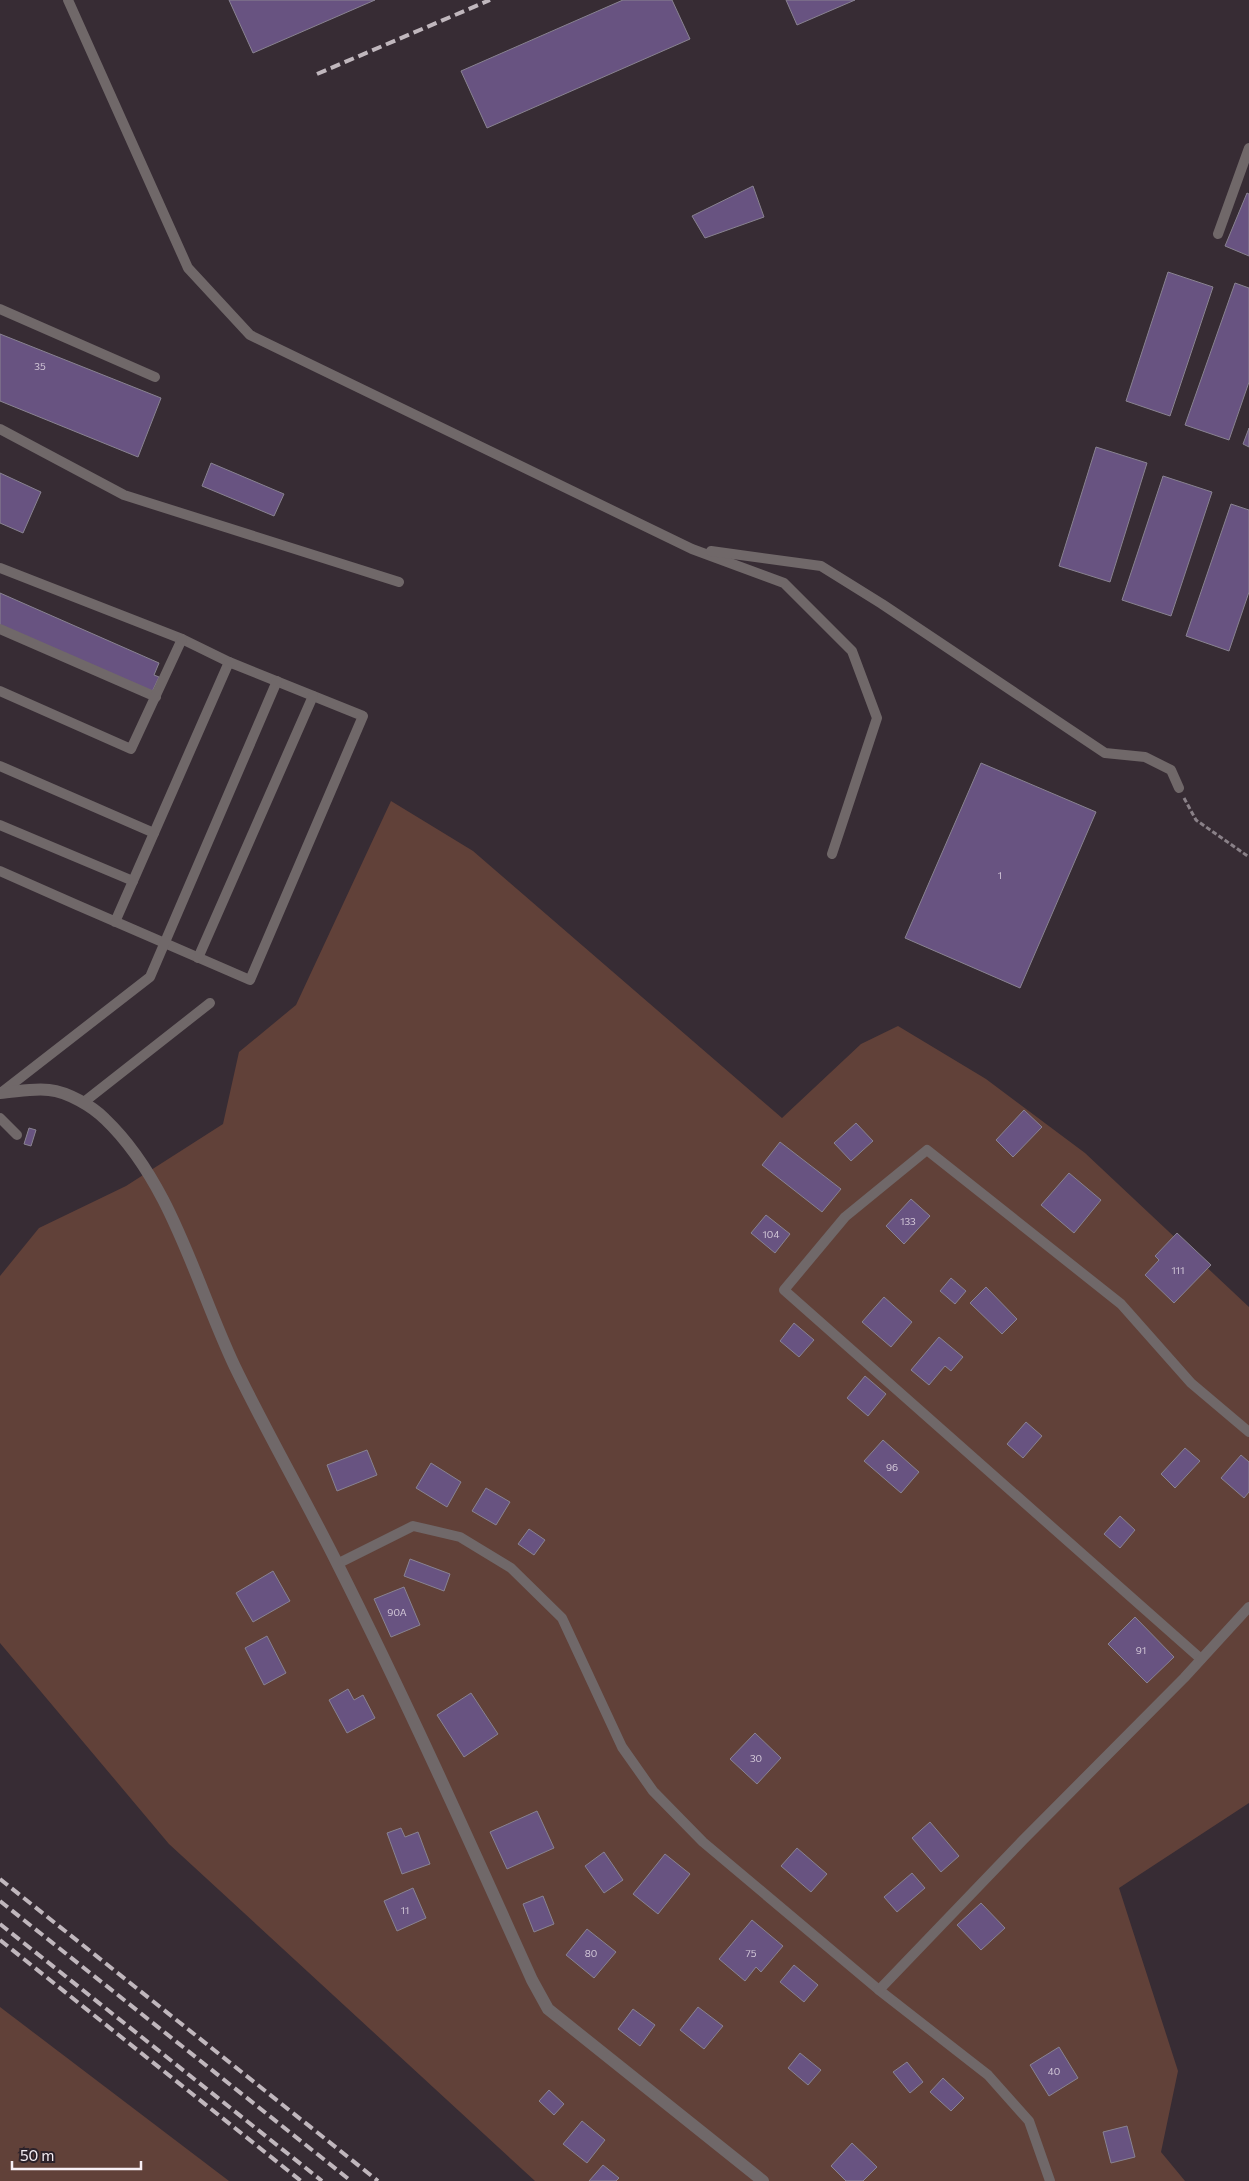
<svg xmlns="http://www.w3.org/2000/svg" width="1249" height="2181" font-family="Commissioner,sans-serif">
<style>
.green{fill:#614139}
.building{fill:#685381;stroke:#898391}
.lines{fill:none;stroke-linecap:round;stroke-linejoin:round}
.path{stroke:#8a8188;stroke-width:3;stroke-dasharray:5 2.5;stroke-linecap:butt}
.lane{stroke:#706869;stroke-width:10}
.street{stroke:#706869;stroke-width:12}
.rail{stroke:#c0b7bd;stroke-width:4;stroke-dasharray:10 5;stroke-linecap:butt}
.labels{text-anchor:middle;stroke-width:4;stroke-linejoin:round;paint-order:stroke}
.number-label{font-size:10px;fill:#d3c8d8}
</style>
<rect width="100%" height="100%" fill="#372c34"/>
<g class="green">
<polygon points="391,801 473,851 782,1118 861,1044 898,1026 986,1079 1085,1153 1249,1307 1249,1803 1119,1888 1178,2071 1161,2152 1185,2181 535,2181 169,1844 0,1643 0,1276 39,1228 126,1186 223,1124 239,1052 296,1005"/>
<polygon points="0,2007 229,2181 0,2181"/>
</g>
<g class="building">
<polygon points="229,0 375,0 253,53"/>
<polygon points="623,0 672,0 690,39 487,128 461,71"/>
<polygon points="786,0 855,0 797,25"/>
<polygon points="753,186 764,217 705,238 692,216"/>
<polygon points="1247,193 1249,194 1249,256 1225,246"/>
<polygon points="1168,272 1213,287 1170,416 1126,401"/>
<polygon points="1235,283 1249,288 1249,382 1229,440 1185,425"/>
<polygon points="0,334 161,398 138,457 0,401"/>
<polygon points="1249,428 1249,447 1243,444"/>
<polygon points="1096,447 1147,463 1110,582 1059,566"/>
<polygon points="211,463 284,494 274,516 202,486"/>
<polygon points="0,473 41,492 23,533 0,523"/>
<polygon points="1163,476 1212,492 1171,616 1122,600"/>
<polygon points="1231,504 1249,510 1249,592 1229,651 1186,636"/>
<polygon points="0,593 159,663 154,675 159,677 152,692 0,625"/>
<polygon points="981,763 1096,812 1020,988 905,938"/>
<polygon points="1024,1110 1042,1127 1013,1157 996,1140"/>
<polygon points="856,1123 873,1141 851,1161 834,1143"/>
<polygon points="29,1128 36,1130 31,1146 24,1144"/>
<polygon points="780,1142 841,1189 822,1212 762,1165"/>
<polygon points="1069,1173 1101,1200 1074,1233 1041,1205"/>
<polygon points="911,1199 930,1216 904,1244 886,1226"/>
<polygon points="766,1215 790,1234 775,1253 751,1233"/>
<polygon points="1177,1233 1211,1265 1174,1303 1145,1275 1159,1260 1155,1256"/>
<polygon points="951,1278 966,1291 955,1304 940,1291"/>
<polygon points="986,1287 1017,1319 1002,1334 970,1303"/>
<polygon points="884,1297 912,1322 891,1347 862,1322"/>
<polygon points="794,1323 814,1340 799,1357 780,1341"/>
<polygon points="939,1337 963,1357 951,1371 945,1366 929,1385 911,1370"/>
<polygon points="865,1376 886,1394 868,1416 847,1398"/>
<polygon points="1026,1422 1042,1436 1023,1458 1007,1444"/>
<polygon points="883,1440 919,1472 901,1493 864,1461"/>
<polygon points="1185,1448 1200,1461 1175,1488 1161,1474"/>
<polygon points="367,1450 377,1475 337,1491 327,1465"/>
<polygon points="1241,1455 1249,1462 1249,1492 1244,1498 1221,1478"/>
<polygon points="431,1463 461,1482 447,1507 416,1488"/>
<polygon points="486,1488 510,1502 496,1525 472,1511"/>
<polygon points="1120,1516 1135,1530 1120,1548 1104,1534"/>
<polygon points="529,1529 545,1540 534,1555 518,1544"/>
<polygon points="410,1559 450,1574 444,1591 404,1576"/>
<polygon points="273,1571 290,1601 253,1622 236,1593"/>
<polygon points="404,1587 420,1625 391,1637 374,1599"/>
<polygon points="1135,1617 1174,1657 1147,1683 1108,1644"/>
<polygon points="267,1636 286,1673 264,1685 245,1648"/>
<polygon points="348,1689 354,1700 363,1695 375,1718 347,1733 329,1700"/>
<polygon points="471,1693 498,1734 464,1757 437,1715"/>
<polygon points="755,1733 781,1758 757,1784 730,1759"/>
<polygon points="537,1811 554,1848 507,1869 490,1832"/>
<polygon points="930,1822 959,1856 941,1872 912,1838"/>
<polygon points="401,1828 405,1837 418,1832 430,1864 402,1874 387,1833"/>
<polygon points="797,1848 827,1874 811,1892 781,1866"/>
<polygon points="604,1852 623,1880 604,1893 585,1866"/>
<polygon points="665,1854 690,1874 658,1914 633,1894"/>
<polygon points="912,1873 925,1888 897,1912 884,1897"/>
<polygon points="413,1888 426,1918 397,1931 384,1901"/>
<polygon points="543,1896 554,1924 534,1932 523,1904"/>
<polygon points="981,1903 1005,1928 981,1950 957,1925"/>
<polygon points="752,1920 783,1946 761,1972 756,1967 745,1981 719,1959"/>
<polygon points="587,1929 616,1952 594,1978 566,1955"/>
<polygon points="794,1965 818,1985 804,2002 780,1982"/>
<polygon points="698,2007 723,2026 704,2049 680,2030"/>
<polygon points="633,2009 655,2025 640,2046 618,2029"/>
<polygon points="1059,2047 1078,2078 1049,2096 1030,2065"/>
<polygon points="800,2053 821,2070 808,2085 788,2068"/>
<polygon points="907,2062 923,2082 910,2093 893,2072"/>
<polygon points="943,2078 964,2098 951,2111 930,2092"/>
<polygon points="549,2090 564,2104 554,2115 539,2101"/>
<polygon points="582,2121 605,2140 587,2163 563,2144"/>
<polygon points="1127,2126 1135,2157 1111,2163 1103,2132"/>
<polygon points="852,2143 877,2167 863,2181 846,2181 831,2166"/>
<polygon points="603,2165 619,2178 616,2181 589,2181"/>
</g>
<g class="lines">
<polyline class="path" points="1184,798 1196,820 1249,857"/>
<g class="lane">
<polyline points="68,0 188,268 250,335 692,549 784,583 852,651 877,718 832,854"/>
<polyline points="1218,234 1249,148"/>
<polyline points="0,309 155,377"/>
<polyline points="0,429 124,495 399,582"/>
<polyline points="711,551 821,566 882,604 1105,753 1145,757 1171,770 1179,788"/>
<polyline points="0,568 182,639 229,662"/>
<polyline points="0,629 156,697"/>
<polyline points="0,691 131,749 182,639"/>
<polyline points="0,766 154,833"/>
<polyline points="0,825 133,881"/>
<path d="M 0,871 C 83,908 166,944 250,980 L 363,716 L 229,662 L 115,922"/>
<polyline points="198,958 313,696"/>
<polyline points="2,1092 150,977 277,681"/>
<polyline points="84,1102 210,1003"/>
<polyline points="0,1118 17,1135"/>
<polyline points="337,1564 413,1526 460,1537 511,1568 562,1618 622,1747 653,1791 703,1842 879,1990 988,2075 1029,2121 1050,2181"/>
<polyline points="1201,1659 784,1290 845,1217 927,1150 1121,1304 1191,1383 1249,1432"/>
<polyline points="879,1990 1024,1839 1184,1678 1249,1607"/>
</g>
<path class="street" d="M 0,1093 C 16,1092 33,1088 49,1090 C 68,1092 92,1106 105,1119 C 172,1183 196,1285 235,1367 C 267,1433 304,1497 337,1563 C 406,1700 469,1840 532,1980 L 548,2009 L 763,2181"/>
<g class="rail">
<polyline points="317,74 490,0"/>
<polyline points="0,1879 378,2181"/>
<polyline points="0,1901 351,2181"/>
<polyline points="0,1924 322,2181"/>
<polyline points="0,1940 301,2181"/>
</g>
</g>
<g class="labels">
<g class="number-label">
<text x="40" y="370">35</text>
<text x="1000" y="879">1</text>
<text x="908" y="1225">133</text>
<text x="771" y="1238">104</text>
<text x="1178" y="1274">111</text>
<text x="892" y="1471">96</text>
<text x="397" y="1616">90А</text>
<text x="1141" y="1654">91</text>
<text x="756" y="1762">30</text>
<text x="405" y="1914">11</text>
<text x="591" y="1957">80</text>
<text x="751" y="1957">75</text>
<text x="1054" y="2075">40</text>
</g>
</g>
<path d="M12 2161v8h129v-8" fill="none" stroke="#f7eff5" stroke-width="2.5"/>
<text x="20" y="2161" font-size="15" fill="#f7eff5" stroke="#2d222a" stroke-width="4" paint-order="stroke">50 m</text>
</svg>
